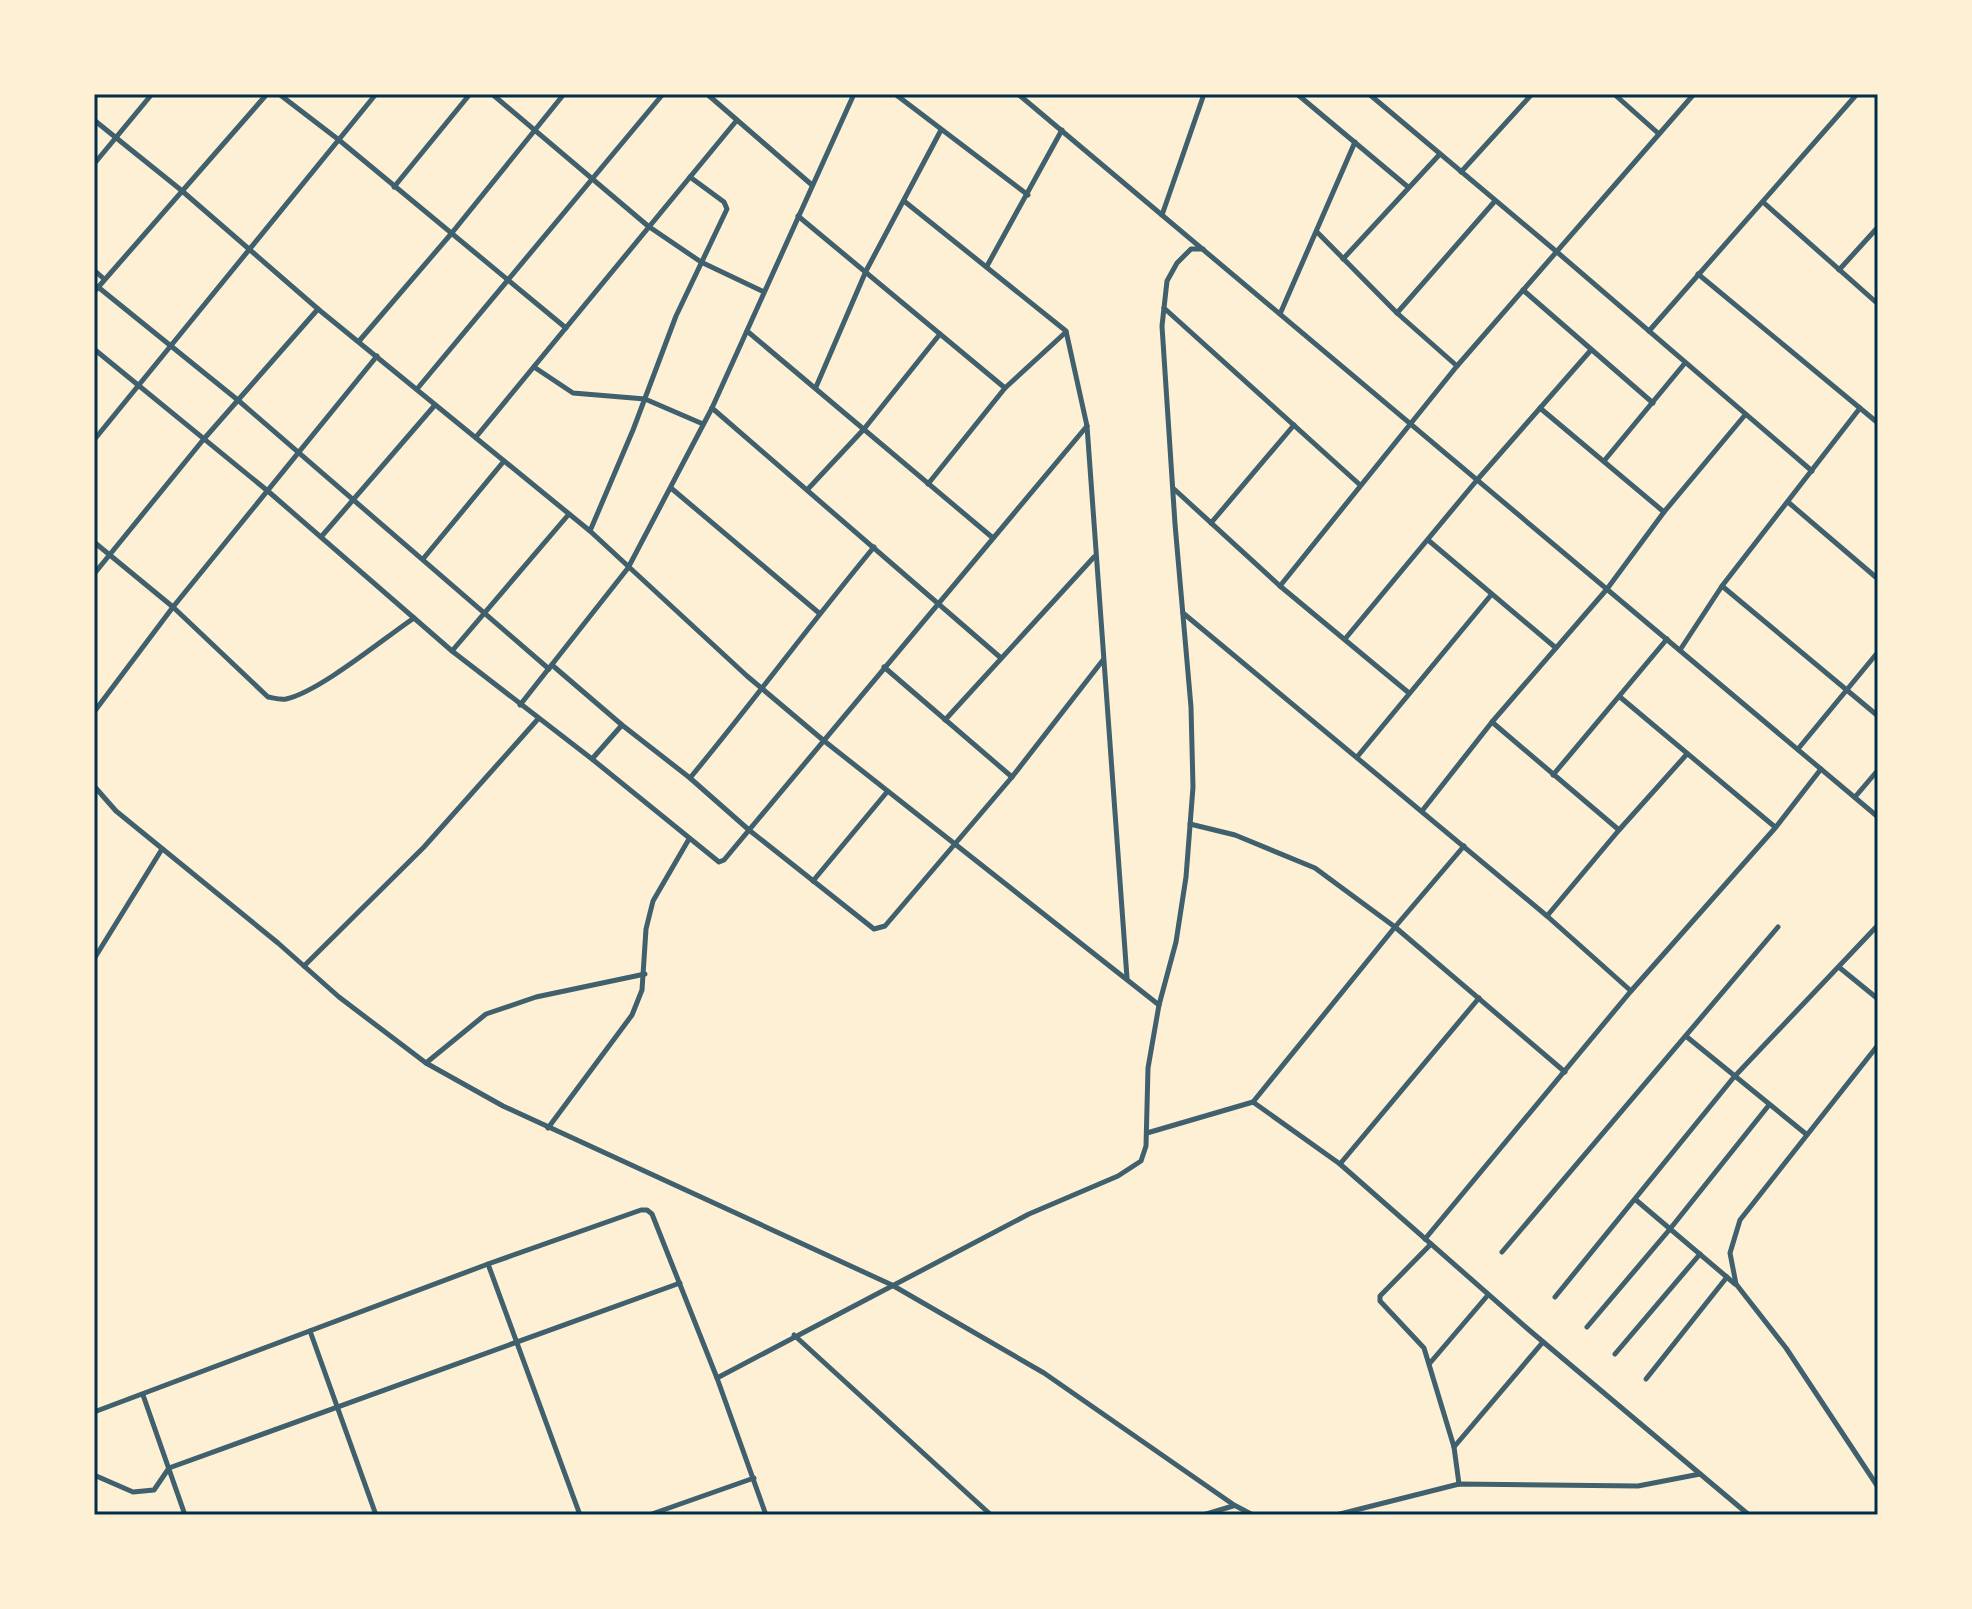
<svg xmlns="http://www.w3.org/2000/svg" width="1972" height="1609" font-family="'Nunito Sans',sans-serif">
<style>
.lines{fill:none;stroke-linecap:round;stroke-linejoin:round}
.minor{stroke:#3f606c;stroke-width:5}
.neatline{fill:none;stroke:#003049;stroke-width:3}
</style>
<rect width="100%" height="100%" fill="#fdf0d5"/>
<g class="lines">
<g class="minor">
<polyline points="279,94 339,140 566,328"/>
<polyline points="492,94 648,226 701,262 762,291"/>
<polyline points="707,94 812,185"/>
<polyline points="895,94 1028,195"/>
<polyline points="1018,94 1878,817"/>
<polyline points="1297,94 1408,187"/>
<polyline points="1369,94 1557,252 1812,471"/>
<polyline points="1614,94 1659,134"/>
<polyline points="94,120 181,190 318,309 590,531 747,676 823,740 1159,1005"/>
<polyline points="94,164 152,94"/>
<polyline points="1461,172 1532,94"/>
<polyline points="394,187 470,94"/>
<polyline points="904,201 1066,331 1087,426 1127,978"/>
<polyline points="1763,202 1878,304"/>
<polyline points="1162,215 1204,94"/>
<polyline points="798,216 1005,388"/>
<polyline points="1317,232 1397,313 1457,366"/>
<polyline points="1343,259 1440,154"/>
<polyline points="987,266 1062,130"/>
<polyline points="94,270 104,279"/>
<polyline points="1839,270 1878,227"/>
<polyline points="1698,274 1878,423"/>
<polyline points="98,287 239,401 549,669"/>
<polyline points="1523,290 1653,403"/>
<polyline points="94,292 267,94"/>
<polyline points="1164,308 1359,484"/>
<polyline points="1397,313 1495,201"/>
<polyline points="1280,314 1355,142"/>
<polyline points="747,331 993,538"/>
<polyline points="1649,331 1857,94"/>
<polyline points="360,340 451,234 564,94"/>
<polyline points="94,349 269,492 452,651 592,759 719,862 724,860 1087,426"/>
<polyline points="534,367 573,393 645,399 703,424"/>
<polyline points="816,387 866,271 941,130"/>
<polyline points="417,389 663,94"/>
<polyline points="712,408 1001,658"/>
<polyline points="1540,408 1664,512"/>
<polyline points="476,437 737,120"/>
<polyline points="94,440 376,94"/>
<polyline points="1604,461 1685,363"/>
<polyline points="928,484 1005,388 1066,332"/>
<polyline points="671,488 819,613"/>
<polyline points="1174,489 1280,586 1409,693"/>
<polyline points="807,490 864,429 940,334"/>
<polyline points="1788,502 1878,579"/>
<polyline points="1211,523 1294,425"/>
<polyline points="590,531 633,430 676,316 727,209 724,202 690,177"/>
<polyline points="321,537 435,405"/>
<polyline points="1428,540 1556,648"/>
<path d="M 94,542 L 173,607 L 268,697 C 274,698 280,700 286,699 C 319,692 383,639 414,618"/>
<polyline points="423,559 504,461"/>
<polyline points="94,574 203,440 318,309"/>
<polyline points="1280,586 1457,366 1694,94"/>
<polyline points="1722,586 1878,716"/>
<polyline points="1183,613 1547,916 1631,991"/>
<polyline points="1345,639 1477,480 1591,350"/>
<polyline points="1680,650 1722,586 1860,408"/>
<polyline points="452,651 569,514"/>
<polyline points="552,665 622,725 690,778 749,830 874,929 885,926 1012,777 1103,660"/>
<polyline points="884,667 1012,777"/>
<polyline points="1620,697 1775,827"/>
<polyline points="520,705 628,568 712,408 854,94"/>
<polyline points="94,712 173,607 377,356"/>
<polyline points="945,720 1094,557"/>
<polyline points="1492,722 1619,830"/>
<polyline points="1798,749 1878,652"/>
<polyline points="1357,757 1491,595"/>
<polyline points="592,759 622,725"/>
<polyline points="1553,775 1667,639"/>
<path d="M 690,778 C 753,702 811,623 874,547"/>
<polyline points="94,786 116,811 278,943 339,997 426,1063 503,1106 892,1285 1044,1373 1234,1505 1253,1515"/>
<polyline points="1855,797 1878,770"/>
<polyline points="1422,811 1492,722 1607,589 1664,512 1745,415"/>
<polyline points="1190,824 1235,835 1315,868 1395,927 1565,1072"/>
<polyline points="813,881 887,792"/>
<polyline points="1547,916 1619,830 1687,754"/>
<polyline points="94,959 162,849"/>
<polyline points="304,966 424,847 538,719"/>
<polyline points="1840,968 1878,999"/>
<polyline points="1687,1037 1806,1134"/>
<polyline points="1878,1045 1740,1220 1730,1253 1736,1284 1786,1348 1878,1487"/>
<polyline points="426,1063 486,1014 536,997 645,974"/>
<polyline points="1253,1102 1395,927 1464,846"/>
<polyline points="548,1128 632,1015 642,990 646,929 653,901 689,839"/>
<polyline points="1147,1133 1253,1102 1340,1164 1529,1330 1749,1515"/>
<polyline points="1340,1164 1479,998"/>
<polyline points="1636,1200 1735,1284"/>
<polyline points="1425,1239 1631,991 1776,827 1821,769"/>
<polyline points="1431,1244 1380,1296 1380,1301 1424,1348 1454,1447 1459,1484"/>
<polyline points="1502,1252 1778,927"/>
<polyline points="488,1264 580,1515"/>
<polyline points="1555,1297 1734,1077 1878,925"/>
<polyline points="1587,1327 1670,1229 1769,1105"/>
<polyline points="310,1331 376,1515"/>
<polyline points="794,1335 991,1515"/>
<polyline points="1615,1354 1700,1254"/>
<polyline points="1430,1363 1488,1295"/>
<polyline points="717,1378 1029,1214 1118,1176 1141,1161 1146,1146 1148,1068 1159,1005 1176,942 1186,877 1193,787 1191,707 1175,524 1162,326 1167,281 1177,263 1191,249 1203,249"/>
<polyline points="1646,1379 1727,1277"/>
<polyline points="143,1395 185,1515"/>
<polyline points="94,1412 488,1264 641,1210 647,1210 652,1214 717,1378 766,1515"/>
<polyline points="1454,1447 1543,1342"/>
<polyline points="94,1475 133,1492 154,1490 169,1468 680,1283"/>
<polyline points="649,1515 754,1478"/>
<polyline points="1203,1515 1233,1506"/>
<polyline points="1336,1515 1459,1484 1638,1486 1700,1474"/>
</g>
</g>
<rect width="1972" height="1609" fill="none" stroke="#fdf0d5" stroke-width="192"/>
<rect x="96" y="96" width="1780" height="1417" class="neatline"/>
</svg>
